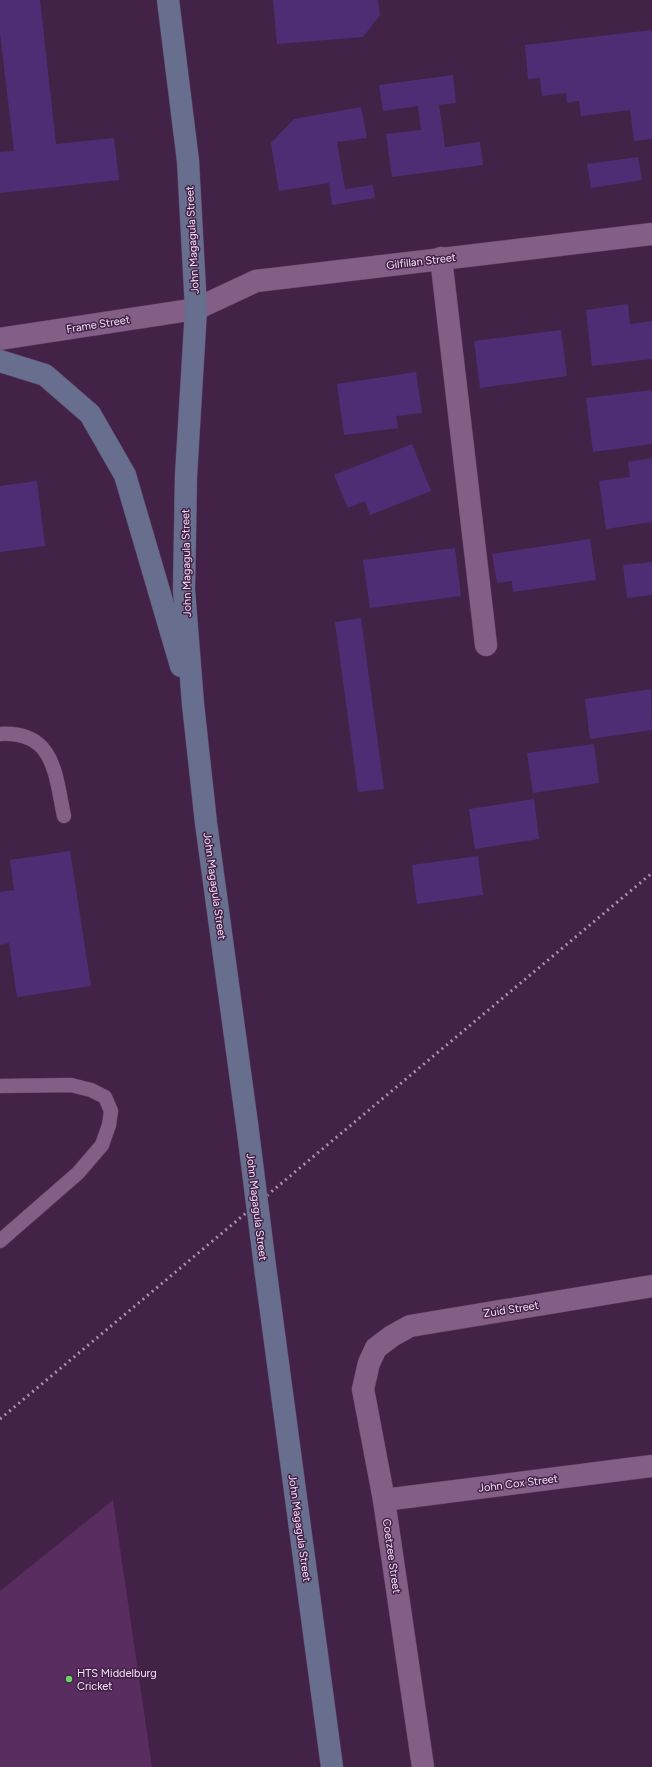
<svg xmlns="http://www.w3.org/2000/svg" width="652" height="1767" font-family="Figtree,sans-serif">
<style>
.green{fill:#592d5f}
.building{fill:#4f2d75}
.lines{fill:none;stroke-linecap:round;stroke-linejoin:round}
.lane-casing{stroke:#5f4263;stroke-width:15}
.street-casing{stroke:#5f4263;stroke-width:23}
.secondary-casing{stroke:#5f4263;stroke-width:23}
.lane{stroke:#835e87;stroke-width:14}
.street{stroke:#835e87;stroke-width:22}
.secondary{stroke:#676e8e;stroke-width:22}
.rail{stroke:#ab90ae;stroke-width:3;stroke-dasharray:2 4;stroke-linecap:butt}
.secondary-bridge-casing{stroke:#5f4263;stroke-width:23;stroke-linecap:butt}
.secondary-bridge{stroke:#676e8e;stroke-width:22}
.poi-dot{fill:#69d464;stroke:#432248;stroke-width:1.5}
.labels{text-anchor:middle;stroke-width:3;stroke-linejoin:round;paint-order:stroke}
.street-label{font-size:11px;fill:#f9e3fb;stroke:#432248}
.poi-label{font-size:11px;fill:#f9e3fb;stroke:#432248;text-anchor:start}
</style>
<rect width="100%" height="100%" fill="#432248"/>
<polygon class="green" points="113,1500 152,1767 0,1767 0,1591"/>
<g class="building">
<polygon points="0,0 40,0 56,144 114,138 119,180 0,193 0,152 14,151 0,33"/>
<polygon points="273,0 378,0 380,15 363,37 277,44"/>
<polygon points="652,30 652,139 634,141 630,110 581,116 579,101 567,103 566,93 542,96 540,78 528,79 525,45"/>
<polygon points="453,75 456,103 439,105 445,147 480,142 483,165 392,177 386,134 421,130 418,106 383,111 379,85"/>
<polygon points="361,107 367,138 337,142 345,189 373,185 375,198 332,205 329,183 279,191 271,143 294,119"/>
<polygon points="638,157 642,180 591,188 587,164"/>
<polygon points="628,304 630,324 652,321 652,359 592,366 586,310"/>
<polygon points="561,330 567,376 480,388 474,341"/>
<polygon points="416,372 422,413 396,416 398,428 344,435 337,384"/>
<polygon points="652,390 652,444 593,452 586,398"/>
<polygon points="412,444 431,491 370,515 365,501 348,508 334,475"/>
<polygon points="652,458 652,522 606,529 599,481 630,477 628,462"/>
<polygon points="37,481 45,546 0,552 0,486"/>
<polygon points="590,539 596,580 513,592 512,581 497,583 492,554"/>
<polygon points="455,548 461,596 370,608 363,560"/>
<polygon points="652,562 652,595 627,598 623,565"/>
<polygon points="361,618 384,789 358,792 335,622"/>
<polygon points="651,689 652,730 590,739 585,699"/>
<polygon points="594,744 599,783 533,793 527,753"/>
<polygon points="534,799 539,839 475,849 469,809"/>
<polygon points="70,851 91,986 17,997 9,943 0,945 0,892 14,890 10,860"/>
<polygon points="478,856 483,895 417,904 412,865"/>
</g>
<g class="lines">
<g class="lane-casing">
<g id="lane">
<path d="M 0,734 C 55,731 55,774 64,816"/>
<polyline points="0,1086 71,1085 91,1090 105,1097 111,1111 109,1125 102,1145 78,1173 0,1241"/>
</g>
</g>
<g class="street-casing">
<g id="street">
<polyline points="441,258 486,645"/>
<polyline points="0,339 196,309 256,281 652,234"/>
<polyline points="384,1500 652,1466"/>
<polyline points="423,1767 384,1500 363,1389 369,1363 376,1348 392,1336 410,1326 652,1286"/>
</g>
</g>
<g class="secondary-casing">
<g id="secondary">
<polyline points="168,0 188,161 196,309 186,476 184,590 193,704 206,823 247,1124"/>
<polyline points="0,361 45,375 90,414 125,475 181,666"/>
<polyline points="266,1274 332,1767"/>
</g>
</g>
<use href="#lane" class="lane"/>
<use href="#street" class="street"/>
<use href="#secondary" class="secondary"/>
<polyline class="rail" points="0,1419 652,873"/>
<g class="secondary-bridge-casing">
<polyline id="secondary-bridge" points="247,1124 266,1274"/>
</g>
<use href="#secondary-bridge" class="secondary-bridge"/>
</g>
<circle class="poi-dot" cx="69" cy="1679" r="4"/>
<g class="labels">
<g class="street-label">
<text transform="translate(192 240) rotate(-93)" y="4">John Magagula Street</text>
<text transform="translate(421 261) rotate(-7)" y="4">Gilfillan Street</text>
<text transform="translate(98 324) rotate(-9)" y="4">Frame Street</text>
<text transform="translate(186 563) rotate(-91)" y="4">John Magagula Street</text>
<text transform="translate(215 886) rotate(82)" y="4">John Magagula Street</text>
<text transform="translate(257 1207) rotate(83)" y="4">John Magagula Street</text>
<text transform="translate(511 1309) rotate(-9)" y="4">Zuid Street</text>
<text transform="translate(518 1483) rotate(-7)" y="4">John Cox Street</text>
<text transform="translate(300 1528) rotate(82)" y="4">John Magagula Street</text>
<text transform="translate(392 1556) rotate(82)" y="4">Coetzee Street</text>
</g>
<g class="poi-label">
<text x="77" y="1677">HTS Middelburg<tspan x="77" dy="13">Cricket</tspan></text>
</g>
</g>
</svg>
